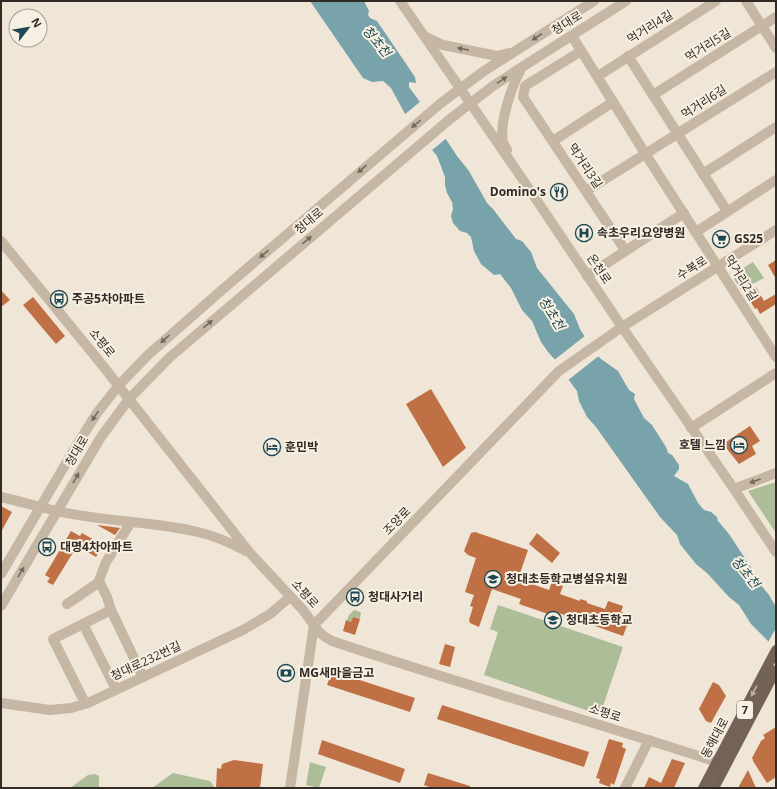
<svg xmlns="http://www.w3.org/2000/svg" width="777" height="789" font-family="'Open Sans','Noto Sans KR',sans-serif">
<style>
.green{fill:#acbd98}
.water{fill:#78a3aa}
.pier{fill:#efe6d7}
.building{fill:#bf7044}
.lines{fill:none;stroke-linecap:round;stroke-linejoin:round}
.minor{stroke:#c6b7a4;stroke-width:10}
.major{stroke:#736357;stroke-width:10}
.oneway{fill:#75695e}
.oneway2{fill:#bcb1a3}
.labels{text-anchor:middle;stroke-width:4;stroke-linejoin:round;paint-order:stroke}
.shield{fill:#f7f0e2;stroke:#6d655e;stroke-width:1}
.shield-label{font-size:11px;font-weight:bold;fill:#322a25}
.street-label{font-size:12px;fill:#322a25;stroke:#f7f0e2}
.poi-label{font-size:12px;font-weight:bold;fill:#322a25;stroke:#f7f0e2;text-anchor:start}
.water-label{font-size:13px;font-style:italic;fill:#1d4750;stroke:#f7f0e2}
</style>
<rect width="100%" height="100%" fill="#efe6d7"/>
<g class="green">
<polygon points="753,262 764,278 741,290 734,279 735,273"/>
<polygon points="776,482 776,533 748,491"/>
<polygon points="498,605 623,647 600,715 484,675 498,632 490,629"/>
<polygon points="354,610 361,612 360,619 353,617 351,622 347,620 349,615"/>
<polygon points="310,762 326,767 319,788 306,785"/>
<polygon points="173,773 210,781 215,788 152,788"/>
<polygon points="95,774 99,776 99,788 70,788 88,775"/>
</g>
<polygon class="water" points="310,1 364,1 369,11 368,15 370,18 377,21 415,77 416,83 409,82 409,87 434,121 457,156 469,171 487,203 493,209 516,239 522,241 531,252 537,268 574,314 580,329 594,352 601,359 618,371 629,390 635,394 634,399 644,418 652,425 666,447 668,453 672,455 679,465 679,469 674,476 688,484 698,503 704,510 711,512 717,517 718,521 729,534 750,566 756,579 769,595 776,607 776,649 751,624 739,605 729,597 707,573 696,564 680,544 677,535 660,517 596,427 587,417 579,401 577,391 565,375 558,363 548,352 541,342 532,321 522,310 511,288 500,274 494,275 481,264 474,251 471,237 467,233 460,231 453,223 451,216 453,209 452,202 447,193 445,185 445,177 437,156 410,123 391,88 383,81 372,82 363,78"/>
<g class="pier">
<polygon points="421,101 430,115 436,120 448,137 431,151 408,124 404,115"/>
<polygon points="586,335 591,344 600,355 567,381 553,361"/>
<polygon points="776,628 776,651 767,644"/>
</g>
<g class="building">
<polygon points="776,260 776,279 768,265"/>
<polygon points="756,287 764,301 776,294 776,304 760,314 757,308 755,309 746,294"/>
<polygon points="1,290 10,300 1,307"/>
<polygon points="33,297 65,336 56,344 23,305"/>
<polygon points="431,389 466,448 443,467 406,404"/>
<polygon points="750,426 760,441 752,446 756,454 739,464 723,444"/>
<polygon points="1,506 12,512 1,532"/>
<polygon points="97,525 120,528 115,535"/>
<polygon points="71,531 80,536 82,533 103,545 96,557 77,546 53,585 47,582 50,578 45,575"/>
<polygon points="475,532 528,550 518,579 549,590 552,582 563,586 560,594 580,601 580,599 587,601 587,603 605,609 608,601 623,606 621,612 631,615 623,636 553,611 551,615 519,604 521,599 492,589 479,627 470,623 469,620 473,607 470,606 474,595 465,592 476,558 468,555 464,551 471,533"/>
<polygon points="537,533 560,553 552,563 529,544"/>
<polygon points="353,617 360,619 355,635 343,631 346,620 351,622"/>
<polygon points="445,644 455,647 450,667 439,664"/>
<polygon points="332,671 415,698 410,712 327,685"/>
<polygon points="713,682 719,685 726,696 711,723 706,721 699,709"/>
<polygon points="442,705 589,752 584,767 437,719"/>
<polygon points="776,727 776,777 767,783 753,761 753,760 752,758 761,741 765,738 763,735"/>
<polygon points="609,739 623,743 622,747 626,749 614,785 611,783 610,787 599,783 600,779 596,778"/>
<polygon points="322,740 405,769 400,783 318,754"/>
<polygon points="672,759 685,763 674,788 644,788 649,777 661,783"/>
<polygon points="234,760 263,764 260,788 216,788 217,768 221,769 222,764"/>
<polygon points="748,770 756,788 738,788"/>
<polygon points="428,773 470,786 470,788 432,788 424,785"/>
</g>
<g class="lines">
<g class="minor">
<polyline points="400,1 519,174 622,327 734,489 776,552"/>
<polyline points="746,1 776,48"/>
<polyline points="572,36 646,155 776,357"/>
<polyline points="426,37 443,45 497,56 509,53"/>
<polyline points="581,51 525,86 523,97 625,250"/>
<polyline points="628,56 727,211"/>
<polyline points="598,76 716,1"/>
<polyline points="653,95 776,17"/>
<polyline points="553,141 613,102"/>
<path d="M 507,150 C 506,148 504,145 503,142 C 499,122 512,86 521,69"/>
<polyline points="703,174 776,127"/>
<polyline points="586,191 776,72"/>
<polyline points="696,232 776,180"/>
<path d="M 1,241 L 99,361 L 250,553 L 303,610 L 319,632 L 325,637 L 332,641 C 460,684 589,720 717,762"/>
<polyline points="587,276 684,213"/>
<polyline points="691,428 776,373"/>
<polyline points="734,489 776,473"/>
<path d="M 1,497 C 20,501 38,507 57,511 C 103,522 152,521 198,532 C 215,536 231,543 246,551"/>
<polyline points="1,574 75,448 97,413 119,385 148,355 223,289 441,103 484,71 594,1"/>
<polyline points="99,581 107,597 111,610 143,677"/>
<polyline points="67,604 98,583 106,562 131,522"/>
<polyline points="1,606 101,437 129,399 169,358 450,119 493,86 522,67 626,1"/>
<polyline points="83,624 116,689"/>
<polyline points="1,703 50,710 71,708 88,703 243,630 270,614 290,597"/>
<polyline points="85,703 53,639 111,610"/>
<polyline points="290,788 314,625 559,371 622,327 776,230"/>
<polyline points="625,788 649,740"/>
</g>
<g class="major">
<polyline points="703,788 776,650"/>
<polyline points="714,788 776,670"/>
</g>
</g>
<defs><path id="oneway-solid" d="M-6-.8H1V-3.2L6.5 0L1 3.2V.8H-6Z"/></defs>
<g class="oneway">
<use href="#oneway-solid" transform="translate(537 37) rotate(147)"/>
<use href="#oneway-solid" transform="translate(463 49) rotate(-169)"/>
<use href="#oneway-solid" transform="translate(502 80) rotate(-34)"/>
<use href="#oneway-solid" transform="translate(416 124) rotate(141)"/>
<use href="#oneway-solid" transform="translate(362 169) rotate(139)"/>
<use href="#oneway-solid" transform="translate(307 240) rotate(-40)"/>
<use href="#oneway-solid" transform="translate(264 254) rotate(140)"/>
<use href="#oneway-solid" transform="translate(208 324) rotate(-40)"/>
<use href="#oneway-solid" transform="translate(165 339) rotate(138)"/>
<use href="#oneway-solid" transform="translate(95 416) rotate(124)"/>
<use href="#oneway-solid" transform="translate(76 478) rotate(-60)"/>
<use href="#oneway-solid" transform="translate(755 481) rotate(160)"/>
<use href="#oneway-solid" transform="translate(21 572) rotate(-59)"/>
</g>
<use class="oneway2" href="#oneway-solid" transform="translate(754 691) rotate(118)"/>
<defs>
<g id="restaurant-ring" transform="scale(0.9)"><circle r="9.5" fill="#f7f0e2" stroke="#1d4750" stroke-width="1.5"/><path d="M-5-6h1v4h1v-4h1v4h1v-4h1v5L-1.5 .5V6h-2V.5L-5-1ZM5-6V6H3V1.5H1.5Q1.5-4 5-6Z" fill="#1d4750"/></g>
<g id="hospital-ring" transform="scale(0.9)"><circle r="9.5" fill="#f7f0e2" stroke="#1d4750" stroke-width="1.5"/><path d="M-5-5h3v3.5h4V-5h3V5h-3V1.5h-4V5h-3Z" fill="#1d4750"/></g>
<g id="supermarket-ring" transform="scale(0.9)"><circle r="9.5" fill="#f7f0e2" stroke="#1d4750" stroke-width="1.5"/><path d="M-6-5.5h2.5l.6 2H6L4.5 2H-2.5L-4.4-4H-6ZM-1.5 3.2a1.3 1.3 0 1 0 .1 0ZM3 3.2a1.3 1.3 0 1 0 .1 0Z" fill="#1d4750"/></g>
<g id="bus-ring" transform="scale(0.9)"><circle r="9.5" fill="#f7f0e2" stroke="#1d4750" stroke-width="1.5"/><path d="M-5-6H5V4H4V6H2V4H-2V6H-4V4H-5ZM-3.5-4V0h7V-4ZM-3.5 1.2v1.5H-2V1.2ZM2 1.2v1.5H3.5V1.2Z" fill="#1d4750"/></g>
<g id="hotel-ring" transform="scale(0.9)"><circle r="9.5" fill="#f7f0e2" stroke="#1d4750" stroke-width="1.5"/><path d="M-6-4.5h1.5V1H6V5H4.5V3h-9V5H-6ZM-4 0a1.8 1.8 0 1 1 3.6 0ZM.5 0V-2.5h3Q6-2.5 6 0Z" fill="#1d4750"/></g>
<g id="school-ring" transform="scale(0.9)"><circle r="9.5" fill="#f7f0e2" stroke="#1d4750" stroke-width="1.5"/><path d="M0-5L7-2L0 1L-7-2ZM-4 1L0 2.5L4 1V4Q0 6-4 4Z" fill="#1d4750"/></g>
<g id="bank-ring" transform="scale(0.9)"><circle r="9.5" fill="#f7f0e2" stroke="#1d4750" stroke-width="1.5"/><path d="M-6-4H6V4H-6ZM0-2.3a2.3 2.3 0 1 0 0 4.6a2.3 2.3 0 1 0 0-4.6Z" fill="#1d4750"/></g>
</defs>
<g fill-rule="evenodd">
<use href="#restaurant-ring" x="559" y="192"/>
<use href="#hospital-ring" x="584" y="233"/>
<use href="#supermarket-ring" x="721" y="239"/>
<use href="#bus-ring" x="59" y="299"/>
<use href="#hotel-ring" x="739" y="445"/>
<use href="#hotel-ring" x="272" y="447"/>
<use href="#bus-ring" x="47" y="547"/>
<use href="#school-ring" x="493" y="579"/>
<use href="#bus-ring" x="355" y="597"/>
<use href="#school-ring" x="553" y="620"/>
<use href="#bank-ring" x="286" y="673"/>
</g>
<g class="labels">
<rect class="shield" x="737" y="701" width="16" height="18" rx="3"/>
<g class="shield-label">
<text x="745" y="714">7</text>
</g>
<g class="street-label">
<text transform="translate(567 23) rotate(-32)" y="4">청대로</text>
<text transform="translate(650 27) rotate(-32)" y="4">먹거리4길</text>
<text transform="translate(708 45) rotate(-32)" y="4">먹거리5길</text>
<text transform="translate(704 102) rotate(-33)" y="4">먹거리6길</text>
<text transform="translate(585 166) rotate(56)" y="4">먹거리3길</text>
<text transform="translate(309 221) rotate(-40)" y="4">청대로</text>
<text transform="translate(692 268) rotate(-32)" y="4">수복로</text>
<text transform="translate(599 269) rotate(56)" y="4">온천로</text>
<text transform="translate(741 278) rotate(58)" y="4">먹거리2길</text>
<text transform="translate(102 343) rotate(51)" y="4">소평로</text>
<text transform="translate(77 451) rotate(-59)" y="4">청대로</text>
<text transform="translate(397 521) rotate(-46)" y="4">조양로</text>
<text transform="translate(305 594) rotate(48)" y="4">소평로</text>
<text transform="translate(146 661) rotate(-25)" y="4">청대로232번길</text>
<text transform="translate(605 713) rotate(17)" y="4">소평로</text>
<text transform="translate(715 738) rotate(-62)" y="4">동해대로</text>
</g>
<g class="poi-label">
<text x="546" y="196" text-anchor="end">Domino's</text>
<text x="597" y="237">속초우리요양병원</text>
<text x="734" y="243">GS25</text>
<text x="72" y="303">주공5차아파트</text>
<text x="726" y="449" text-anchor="end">호텔 느낌</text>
<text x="285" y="451">훈민박</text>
<text x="60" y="551">대명4차아파트</text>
<text x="506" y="583">청대초등학교병설유치원</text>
<text x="368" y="601">청대사거리</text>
<text x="566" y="624">청대초등학교</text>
<text x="299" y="677">MG새마을금고</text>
</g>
<g class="water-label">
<text transform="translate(377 41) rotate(50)" y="5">청초천</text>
<text transform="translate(552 313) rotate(58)" y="5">청초천</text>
<text transform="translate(746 572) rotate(51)" y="5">청초천</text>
</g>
</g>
<rect width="777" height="789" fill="none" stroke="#322a25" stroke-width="4"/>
<g transform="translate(28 28) rotate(59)"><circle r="19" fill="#f7f0e2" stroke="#a8a196"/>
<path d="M0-3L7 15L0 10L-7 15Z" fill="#1d4750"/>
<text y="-6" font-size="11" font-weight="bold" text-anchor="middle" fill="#322a25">N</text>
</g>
</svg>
